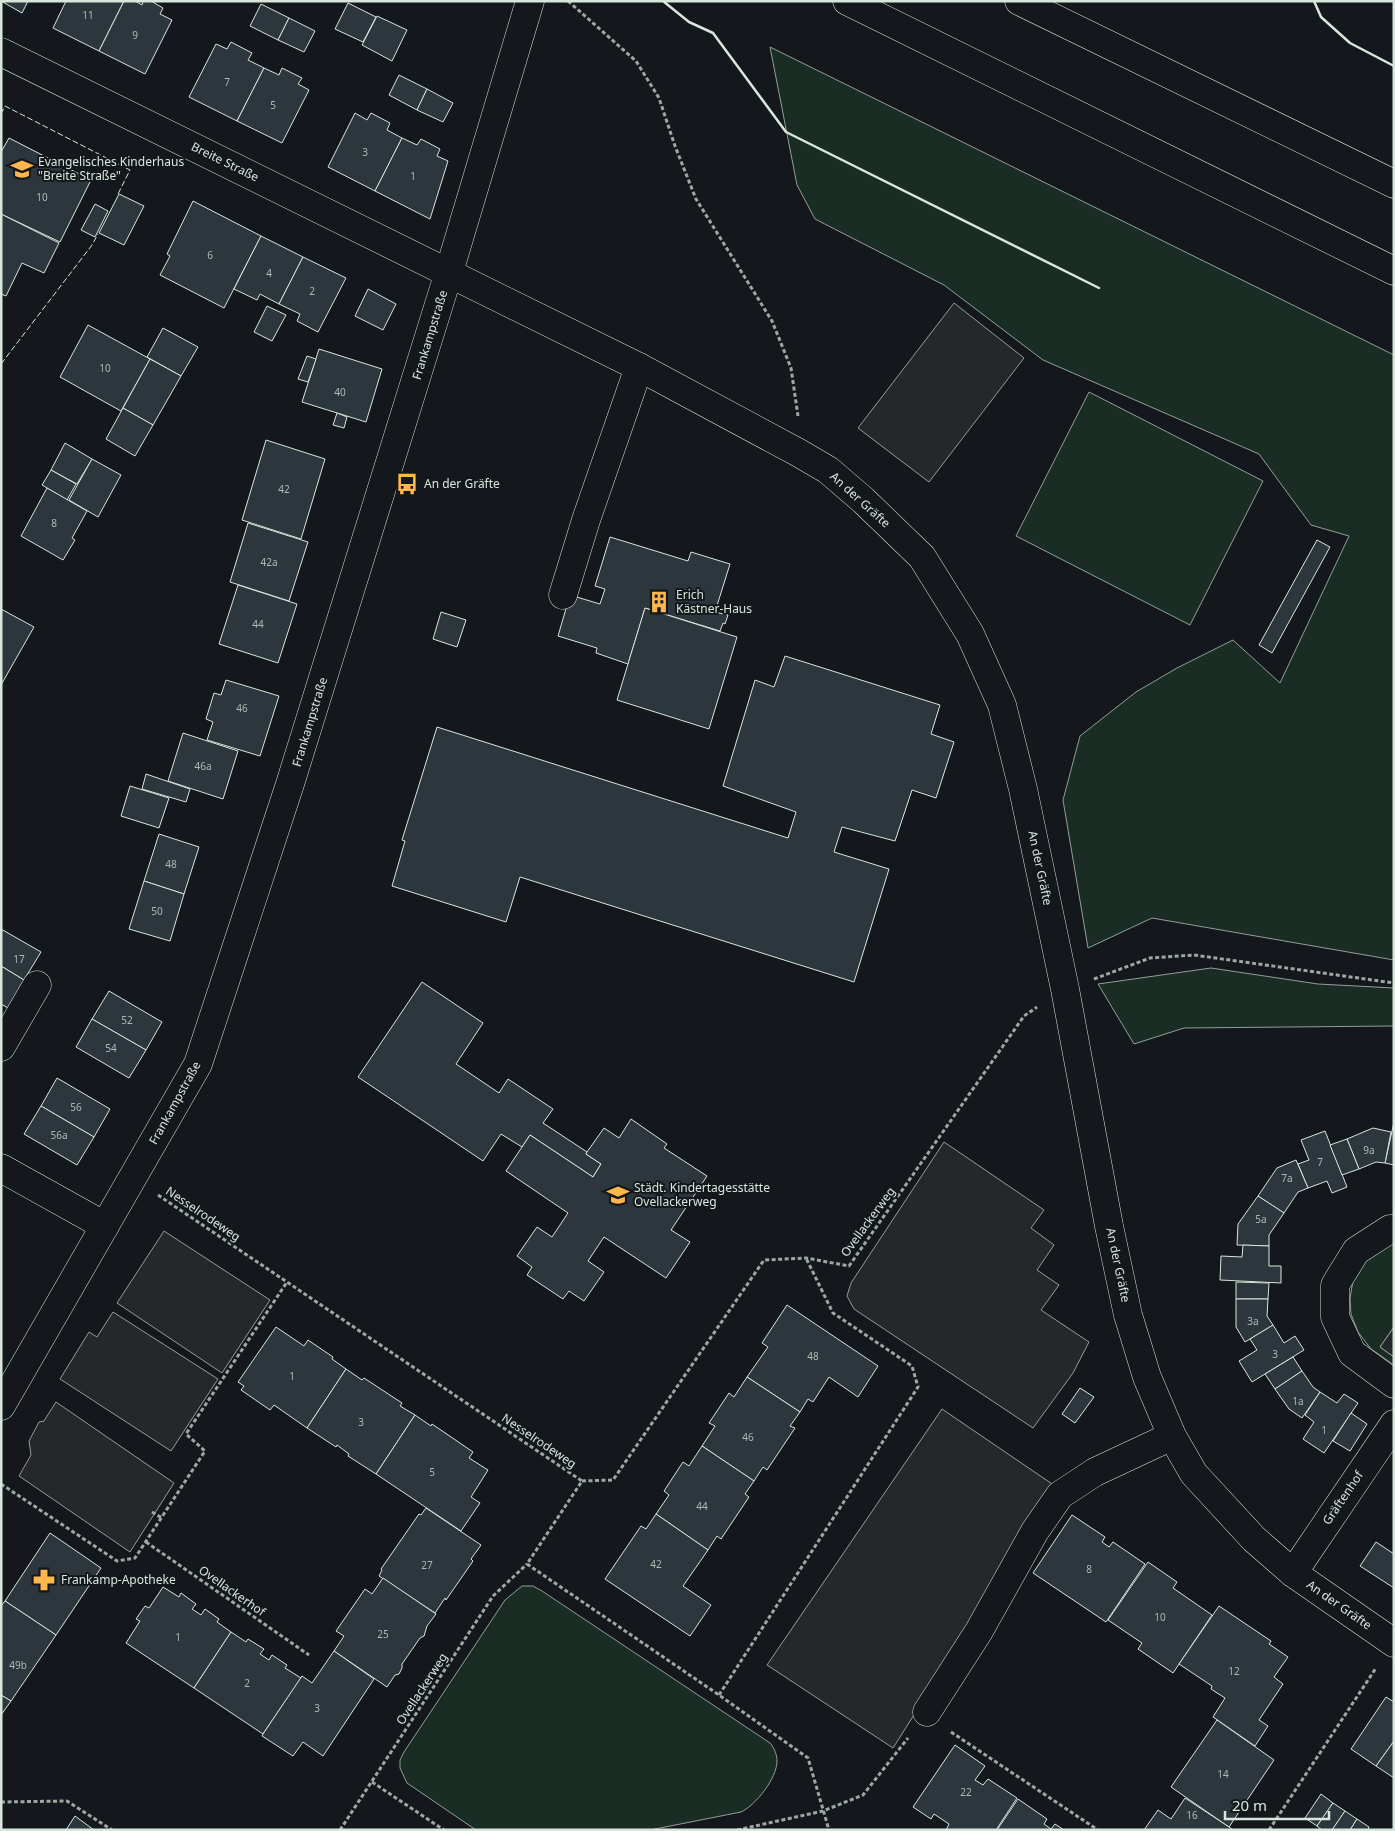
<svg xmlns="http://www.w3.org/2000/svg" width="1395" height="1831" font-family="'Noto Sans',sans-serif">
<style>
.green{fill:#1a2d24;stroke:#939e99}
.parking{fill:#24282b;stroke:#939e99}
.building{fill:#2c363c;stroke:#d8e6dc}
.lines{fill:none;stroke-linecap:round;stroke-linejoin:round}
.minor-casing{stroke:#d8e6dc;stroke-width:29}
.highway-casing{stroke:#d8e6dc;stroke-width:29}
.path{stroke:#9da8a2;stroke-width:3;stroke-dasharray:4 2.5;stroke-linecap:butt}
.minor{stroke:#14181c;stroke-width:28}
.highway{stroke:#14181c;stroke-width:28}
.fence{stroke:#d8e6dc;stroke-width:1;stroke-dasharray:6 2.5;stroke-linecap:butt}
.wall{stroke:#d8e6dc;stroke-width:2.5}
.labels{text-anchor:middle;stroke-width:4;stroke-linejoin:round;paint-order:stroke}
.number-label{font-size:10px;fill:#adbab4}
.poi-label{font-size:12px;fill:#d8e6dc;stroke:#14181c;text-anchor:start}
.street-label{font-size:12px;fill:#d8e6dc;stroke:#14181c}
</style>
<rect width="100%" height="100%" fill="#14181c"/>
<g class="green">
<polygon points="770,47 1394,355 1394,960 1152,918 1088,948 1063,800 1080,736 1136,692 1177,668 1233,640 1280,683 1349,536 1311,525 1259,454 1043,360 944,285 815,219 797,185"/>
<polygon points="1089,392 1263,481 1190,625 1016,536"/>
<polygon points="1211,968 1318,984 1394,988 1394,1026 1184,1028 1134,1044 1098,984"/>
<polygon points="1394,1242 1394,1327 1380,1347 1394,1357 1394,1365 1371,1349 1358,1332 1351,1314 1350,1299 1353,1280 1364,1261"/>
<path d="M 522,1586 L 533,1586 L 542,1591 L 770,1743 C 774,1748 777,1754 777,1761 C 777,1778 756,1805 741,1812 L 650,1830 L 476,1830 L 407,1783 L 400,1768 L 400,1760 L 404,1752 L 505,1600 Z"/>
</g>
<g class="parking">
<polygon points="954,303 1024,358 929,482 858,428"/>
<polygon points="944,1142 1044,1210 1031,1228 1054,1245 1037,1270 1059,1285 1041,1310 1089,1342 1073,1373 1033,1428 854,1309 847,1296 851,1283"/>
<polygon points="164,1231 270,1300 222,1373 117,1303"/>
<polygon points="113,1312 218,1379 171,1451 60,1379 89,1332 97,1337"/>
<polygon points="1394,1327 1394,1357 1380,1347"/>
<polygon points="56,1402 174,1483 130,1552 19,1476 31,1455 29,1441 39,1422 44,1421"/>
<polygon points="942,1409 1058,1488 893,1748 767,1665"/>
</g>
<g class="building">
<polygon points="1,1 28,1 22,13"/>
<polygon points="66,1 124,1 99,51 53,28"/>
<polygon points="124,1 135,1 142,5 143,1 151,1 163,8 160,14 172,20 145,74 99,51"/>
<polygon points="348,3 376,17 363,42 335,29"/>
<polygon points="261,4 289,18 278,40 250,26"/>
<polygon points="377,16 407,30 392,61 362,45"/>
<polygon points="289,18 315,31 304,52 278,40"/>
<polygon points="231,42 252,53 248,60 264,68 237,121 189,97 216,44 227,49"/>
<polygon points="264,68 279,75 282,68 302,78 298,84 309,90 282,143 237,121"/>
<polygon points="399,75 427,89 417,110 389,95"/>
<polygon points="427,89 453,103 443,122 417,110"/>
<polygon points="355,113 367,120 371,113 390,123 387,130 402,138 375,191 328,167"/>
<polygon points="9,138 91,180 60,242 1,214 1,152"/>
<polygon points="402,138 417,145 421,139 440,149 437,156 448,161 430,219 375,191"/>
<polygon points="119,194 144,206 124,245 99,233"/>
<polygon points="193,201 261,236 224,308 160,275 170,256 167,254"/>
<polygon points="95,204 108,211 95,237 81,230"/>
<polygon points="1,214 59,243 44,273 22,263 6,296 1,294"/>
<polygon points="261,236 303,257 279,304 260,294 257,300 234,289"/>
<polygon points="303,257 346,278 318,332 297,321 300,314 279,304"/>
<polygon points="368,289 396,304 383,330 355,316"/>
<polygon points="267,306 286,315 272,341 254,332"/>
<polygon points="88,325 150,359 121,411 60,377"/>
<polygon points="163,328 198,347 181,376 147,357"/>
<polygon points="319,349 382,369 366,422 302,402"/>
<polygon points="307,356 316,359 308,382 298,379"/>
<polygon points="150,359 181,376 153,425 123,408"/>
<polygon points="123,408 153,425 135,456 106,439"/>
<polygon points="337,413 347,417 344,428 333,425"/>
<polygon points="266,440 325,459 301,539 242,520"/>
<polygon points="65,443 92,459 77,484 51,470"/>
<polygon points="92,459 121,475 98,517 69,500"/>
<polygon points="51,470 76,484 67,500 42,485"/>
<polygon points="47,488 87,511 72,538 75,540 63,560 21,536"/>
<polygon points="248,523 308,542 289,601 230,582"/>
<polygon points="610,537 688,561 691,552 730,564 715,612 728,615 725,624 723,623 720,631 645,608 628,664 596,653 597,648 558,636 570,595 600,604 605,589 595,586"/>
<polygon points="1317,540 1330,547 1272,653 1259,645"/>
<polygon points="238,585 297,604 278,663 219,644"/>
<polygon points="645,608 737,637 709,729 617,700"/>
<polygon points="1,609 34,627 1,685"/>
<polygon points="441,612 466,620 457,647 433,639"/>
<polygon points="785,656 940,705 931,734 954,742 936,798 912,790 895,841 842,827 834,852 889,869 854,982 520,877 506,922 392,886 405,841 402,840 437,727 788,838 796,812 723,786 755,680 774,687"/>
<polygon points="226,680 279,696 260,756 207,740 213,722 206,719 214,693 221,695"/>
<polygon points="183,733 238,751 223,799 168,781"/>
<polygon points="146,774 190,789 186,802 142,789"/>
<polygon points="130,786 169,798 159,828 121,816"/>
<polygon points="159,834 199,847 184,894 144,881"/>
<polygon points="144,881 184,894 170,941 129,929"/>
<polygon points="1,929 41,952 24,980 1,966"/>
<polygon points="1,966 24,980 8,1008 1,1004"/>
<polygon points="422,982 483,1023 456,1064 499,1093 508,1079 553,1109 543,1123 587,1152 586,1154 601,1164 593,1177 530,1135 522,1147 501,1134 483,1161 358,1077"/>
<polygon points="109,991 162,1022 146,1050 92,1019"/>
<polygon points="92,1019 146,1050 129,1078 76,1047"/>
<polygon points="57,1078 110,1109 94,1137 41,1106"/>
<polygon points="41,1106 94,1137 77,1165 24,1134"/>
<polygon points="631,1119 667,1144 664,1148 707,1176 671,1230 690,1242 666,1278 604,1237 588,1261 604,1272 584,1301 569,1291 563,1299 527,1275 532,1267 517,1256 537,1227 552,1237 568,1213 506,1171 530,1135 593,1177 601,1164 586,1154 587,1152 604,1128 619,1138"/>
<polygon points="1394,1122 1394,1165 1385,1163"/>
<polygon points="1373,1128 1391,1132 1385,1163 1376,1162 1359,1169 1347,1139"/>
<polygon points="1325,1131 1347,1187 1332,1193 1327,1181 1308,1188 1298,1164 1309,1160 1301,1140"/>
<polygon points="1347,1139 1359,1169 1342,1175 1330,1145"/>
<polygon points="1296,1160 1308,1188 1298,1192 1284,1213 1258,1196 1277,1168"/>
<polygon points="1258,1196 1284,1213 1269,1235 1269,1246 1237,1245 1238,1224"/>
<polygon points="1243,1245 1269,1246 1269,1266 1281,1266 1281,1283 1220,1280 1221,1256 1242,1257"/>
<polygon points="1236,1282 1269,1283 1268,1299 1236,1299"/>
<polygon points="1236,1299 1268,1299 1267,1316 1273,1325 1245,1342 1236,1327"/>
<polygon points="787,1305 878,1366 858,1397 829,1377 813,1402 808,1399 800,1412 747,1377 768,1347 762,1343"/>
<polygon points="1273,1325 1284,1343 1295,1336 1304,1350 1252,1382 1239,1361 1257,1350 1250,1339"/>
<polygon points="276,1327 304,1346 308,1340 333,1357 332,1359 346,1369 307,1428 274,1405 270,1410 241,1390 244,1386 238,1382"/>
<polygon points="1293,1357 1302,1371 1275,1389 1265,1374"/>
<polygon points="346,1369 362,1380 364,1378 402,1403 400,1406 415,1415 376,1474 348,1456 349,1454 337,1445 336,1447 307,1428"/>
<polygon points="1302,1371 1313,1387 1320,1392 1302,1418 1289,1409 1275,1389"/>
<polygon points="747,1377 800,1412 790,1426 795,1428 767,1470 763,1467 754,1481 702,1446 715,1426 709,1423 729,1393 734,1397"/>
<polygon points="1080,1388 1094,1397 1075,1423 1062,1414"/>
<polygon points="1320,1392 1337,1403 1344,1394 1358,1403 1324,1453 1303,1439 1314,1422 1305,1415"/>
<polygon points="1351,1413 1367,1424 1350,1451 1333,1441"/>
<polygon points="415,1415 431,1426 432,1424 473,1452 469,1458 488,1470 471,1497 480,1503 461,1531 376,1474"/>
<polygon points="702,1446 754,1481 745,1494 749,1497 721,1539 717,1536 708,1550 656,1514 669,1495 664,1491 683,1462 689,1466"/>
<polygon points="426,1508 481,1545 471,1559 473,1561 446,1600 445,1598 435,1613 379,1576 382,1570 381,1569 419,1514 421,1515"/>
<polygon points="656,1514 708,1550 683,1586 711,1605 690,1636 605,1579 641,1526 646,1529"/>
<polygon points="1072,1515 1105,1537 1102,1542 1109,1547 1113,1542 1145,1564 1106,1622 1033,1573"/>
<polygon points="50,1533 101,1568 56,1635 5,1601"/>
<polygon points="1376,1542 1394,1554 1394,1588 1360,1566"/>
<polygon points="1148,1562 1177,1582 1173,1588 1212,1615 1173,1673 1138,1649 1142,1643 1108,1620"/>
<polygon points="383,1578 436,1614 427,1626 424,1636 420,1638 402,1664 402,1668 399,1674 395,1675 387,1687 334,1651 344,1636 336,1631 365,1589 372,1594"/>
<polygon points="163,1587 179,1597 181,1593 196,1604 192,1609 201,1615 205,1609 219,1619 217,1622 231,1632 194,1688 126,1643 140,1621 136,1619 145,1606 149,1608"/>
<polygon points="5,1601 56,1635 11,1701 1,1695 1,1606"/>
<polygon points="1219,1606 1271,1641 1269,1644 1288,1657 1274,1677 1283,1684 1259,1720 1268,1726 1255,1746 1213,1717 1225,1698 1211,1689 1212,1686 1179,1664"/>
<polygon points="231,1632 246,1642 248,1639 264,1649 260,1654 269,1660 272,1655 287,1665 285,1668 301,1678 263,1734 194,1688"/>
<polygon points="334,1651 374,1679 323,1756 303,1742 293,1756 262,1736 263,1734 302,1676 312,1683"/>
<polygon points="1,1695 11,1701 1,1715"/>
<polygon points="1386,1697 1394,1702 1394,1741 1376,1766 1351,1749"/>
<polygon points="1217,1720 1274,1760 1229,1827 1171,1787"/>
<polygon points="1394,1741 1394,1778 1376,1766"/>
<polygon points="955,1745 985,1766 975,1780 983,1785 988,1779 1017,1798 996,1830 946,1830 949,1824 934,1814 931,1819 913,1807"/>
<polygon points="1321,1794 1333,1803 1317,1826 1305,1818"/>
<polygon points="1185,1798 1229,1827 1233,1830 1144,1830 1158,1810 1171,1819"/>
<polygon points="1018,1799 1047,1819 1044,1824 1051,1829 1055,1824 1064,1830 997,1830"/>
<polygon points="1333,1803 1345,1811 1332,1830 1322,1830 1317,1826"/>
<polygon points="1345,1811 1357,1819 1350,1830 1332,1830"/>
<polygon points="75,1816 94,1830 66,1830"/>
<polygon points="1357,1819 1369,1827 1368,1830 1350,1830"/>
</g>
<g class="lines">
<g class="minor-casing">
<g id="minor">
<polyline points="1,52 639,367 799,453 828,470 863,500 922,557 970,634 1002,705 1023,789 1065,989 1109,1226 1128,1315 1147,1377 1172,1436 1194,1474 1254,1539 1293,1573 1394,1643"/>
<polyline points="563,595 586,520 639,367"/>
<polyline points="1,1047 37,985"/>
<polyline points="1,1168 105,1226"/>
<polyline points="1394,1229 1390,1229 1356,1251 1335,1285 1335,1317 1352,1353 1394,1384"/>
<polyline points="1,1406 198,1064 290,784 449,272 530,1"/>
<polyline points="1293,1573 1394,1424"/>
<polyline points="927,1712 979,1631 1035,1531 1060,1495 1095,1472 1172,1436"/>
</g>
</g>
<g class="highway-casing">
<g id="highway">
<polyline points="847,1 1394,271"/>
<polyline points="1019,1 1394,184"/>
</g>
</g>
<g class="path">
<polyline points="568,1 636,61 659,98 675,146 696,199 772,321 791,368 798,416"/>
<polyline points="1094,979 1150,958 1194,955 1394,983"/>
<polyline points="158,1195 582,1481 527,1564 719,1695 808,1758 829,1830"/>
<polyline points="582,1481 613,1480 764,1260 806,1258 849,1266 1024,1016 1037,1007"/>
<polyline points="1,1484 117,1561 135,1558 205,1451 186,1434 287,1282"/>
<polyline points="152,1512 162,1518"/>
<polyline points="146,1542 309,1655"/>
<polyline points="719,1695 918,1387 912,1366 833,1313 806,1258"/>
<polyline points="951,1732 1098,1830"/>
<polyline points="372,1782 444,1830"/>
<polyline points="1,1802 67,1801 112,1830"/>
<polyline points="340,1830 493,1596 527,1564"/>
<polyline points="737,1830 823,1811 863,1795 908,1738"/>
<polyline points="1269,1830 1376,1668"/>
</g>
<use href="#minor" class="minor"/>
<use href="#highway" class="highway"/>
<g class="fence">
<polyline points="1,114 5,106 130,170 117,196"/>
<polyline points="1,364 92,245 98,234"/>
</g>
<g class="wall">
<polyline points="663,1 689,22 713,33 786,132 1099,288"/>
<polyline points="1314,1 1321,17 1350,43 1394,66"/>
</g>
</g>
<defs>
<g id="school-bare" transform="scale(1.725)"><path d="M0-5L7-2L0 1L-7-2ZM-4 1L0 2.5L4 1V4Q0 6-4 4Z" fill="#ffb74d" stroke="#14181c" stroke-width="2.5" paint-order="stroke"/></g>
<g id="bus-bare" transform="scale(1.725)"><path d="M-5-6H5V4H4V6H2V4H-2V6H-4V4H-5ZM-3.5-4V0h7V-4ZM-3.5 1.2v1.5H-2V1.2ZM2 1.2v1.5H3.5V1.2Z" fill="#ffb74d" stroke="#14181c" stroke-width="2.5" paint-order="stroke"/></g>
<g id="building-bare" transform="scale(1.725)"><path d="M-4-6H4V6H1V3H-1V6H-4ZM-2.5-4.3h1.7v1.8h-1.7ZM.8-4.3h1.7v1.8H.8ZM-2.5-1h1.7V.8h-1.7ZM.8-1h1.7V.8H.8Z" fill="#ffb74d" stroke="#14181c" stroke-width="2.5" paint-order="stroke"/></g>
<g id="pharmacy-bare" transform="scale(1.725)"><path d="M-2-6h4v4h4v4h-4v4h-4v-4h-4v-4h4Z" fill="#ffb74d" stroke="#14181c" stroke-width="2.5" paint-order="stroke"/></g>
</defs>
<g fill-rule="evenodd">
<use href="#school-bare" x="22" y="169"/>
<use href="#bus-bare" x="407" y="484"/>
<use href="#building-bare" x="659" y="602"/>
<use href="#school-bare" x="618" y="1195"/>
<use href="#pharmacy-bare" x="44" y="1580"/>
</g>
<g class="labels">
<g class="number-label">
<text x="88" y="19">11</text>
<text x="135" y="39">9</text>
<text x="227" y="86">7</text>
<text x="273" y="109">5</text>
<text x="365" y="156">3</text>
<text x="413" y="180">1</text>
<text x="42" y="201">10</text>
<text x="210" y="259">6</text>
<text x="269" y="277">4</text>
<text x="312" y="295">2</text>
<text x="105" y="372">10</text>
<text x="340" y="396">40</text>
<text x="284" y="493">42</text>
<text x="54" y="527">8</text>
<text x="269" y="566">42a</text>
<text x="258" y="628">44</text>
<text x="242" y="712">46</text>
<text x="203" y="770">46a</text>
<text x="171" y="868">48</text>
<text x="157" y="915">50</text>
<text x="19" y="963">17</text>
<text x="127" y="1024">52</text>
<text x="111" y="1052">54</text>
<text x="76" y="1111">56</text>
<text x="59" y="1139">56a</text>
<text x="1369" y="1154">9a</text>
<text x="1320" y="1166">7</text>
<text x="1287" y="1182">7a</text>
<text x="1261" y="1223">5a</text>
<text x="1253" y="1325">3a</text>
<text x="1275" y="1358">3</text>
<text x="813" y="1360">48</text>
<text x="292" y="1380">1</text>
<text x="1298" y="1405">1a</text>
<text x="361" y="1426">3</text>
<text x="1324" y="1434">1</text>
<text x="748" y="1441">46</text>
<text x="432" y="1476">5</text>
<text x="702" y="1510">44</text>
<text x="656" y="1568">42</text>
<text x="427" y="1569">27</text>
<text x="1089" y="1573">8</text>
<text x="1160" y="1621">10</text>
<text x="383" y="1638">25</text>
<text x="178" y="1641">1</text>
<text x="18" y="1669">49b</text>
<text x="1234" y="1675">12</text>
<text x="247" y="1687">2</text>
<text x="317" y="1712">3</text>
<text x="1223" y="1778">14</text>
<text x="966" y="1796">22</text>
<text x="1192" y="1819">16</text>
</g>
<g class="poi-label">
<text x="38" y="166">Evangelisches Kinderhaus<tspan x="38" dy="14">"Breite Straße"</tspan></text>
<text x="424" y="488">An der Gräfte</text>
<text x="676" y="599">Erich<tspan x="676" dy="14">Kästner-Haus</tspan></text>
<text x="634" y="1192">Städt. Kindertagesstätte<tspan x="634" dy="14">Ovellackerweg</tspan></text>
<text x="61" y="1584">Frankamp-Apotheke</text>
</g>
<g class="street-label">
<text transform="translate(225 162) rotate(26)" y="4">Breite Straße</text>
<text transform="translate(430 335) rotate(-73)" y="4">Frankampstraße</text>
<text transform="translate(860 500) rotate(42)" y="4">An der Gräfte</text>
<text transform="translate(310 722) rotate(-73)" y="4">Frankampstraße</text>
<text transform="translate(1040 868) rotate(78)" y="4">An der Gräfte</text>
<text transform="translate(175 1103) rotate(-61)" y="4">Frankampstraße</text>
<text transform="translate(203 1214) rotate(34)" y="4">Nesselrodeweg</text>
<text transform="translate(868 1222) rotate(-54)" y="4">Ovellackerweg</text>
<text transform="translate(1118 1265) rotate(78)" y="4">An der Gräfte</text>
<text transform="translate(539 1441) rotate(34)" y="4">Nesselrodeweg</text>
<text transform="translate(1343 1498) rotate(-56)" y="4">Gräftenhof</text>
<text transform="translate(232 1591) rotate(35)" y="4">Ovellackerhof</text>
<text transform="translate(1339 1605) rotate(35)" y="4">An der Gräfte</text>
<text transform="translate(422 1689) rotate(-57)" y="4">Ovellackerweg</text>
</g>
</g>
<rect width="1395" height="1831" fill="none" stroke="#d8e6dc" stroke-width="5"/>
<path d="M1225 1811v8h104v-8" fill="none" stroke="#d8e6dc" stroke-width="2.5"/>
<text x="1232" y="1811" font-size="15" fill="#d8e6dc" stroke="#14181c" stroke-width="4" paint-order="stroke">20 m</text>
</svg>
